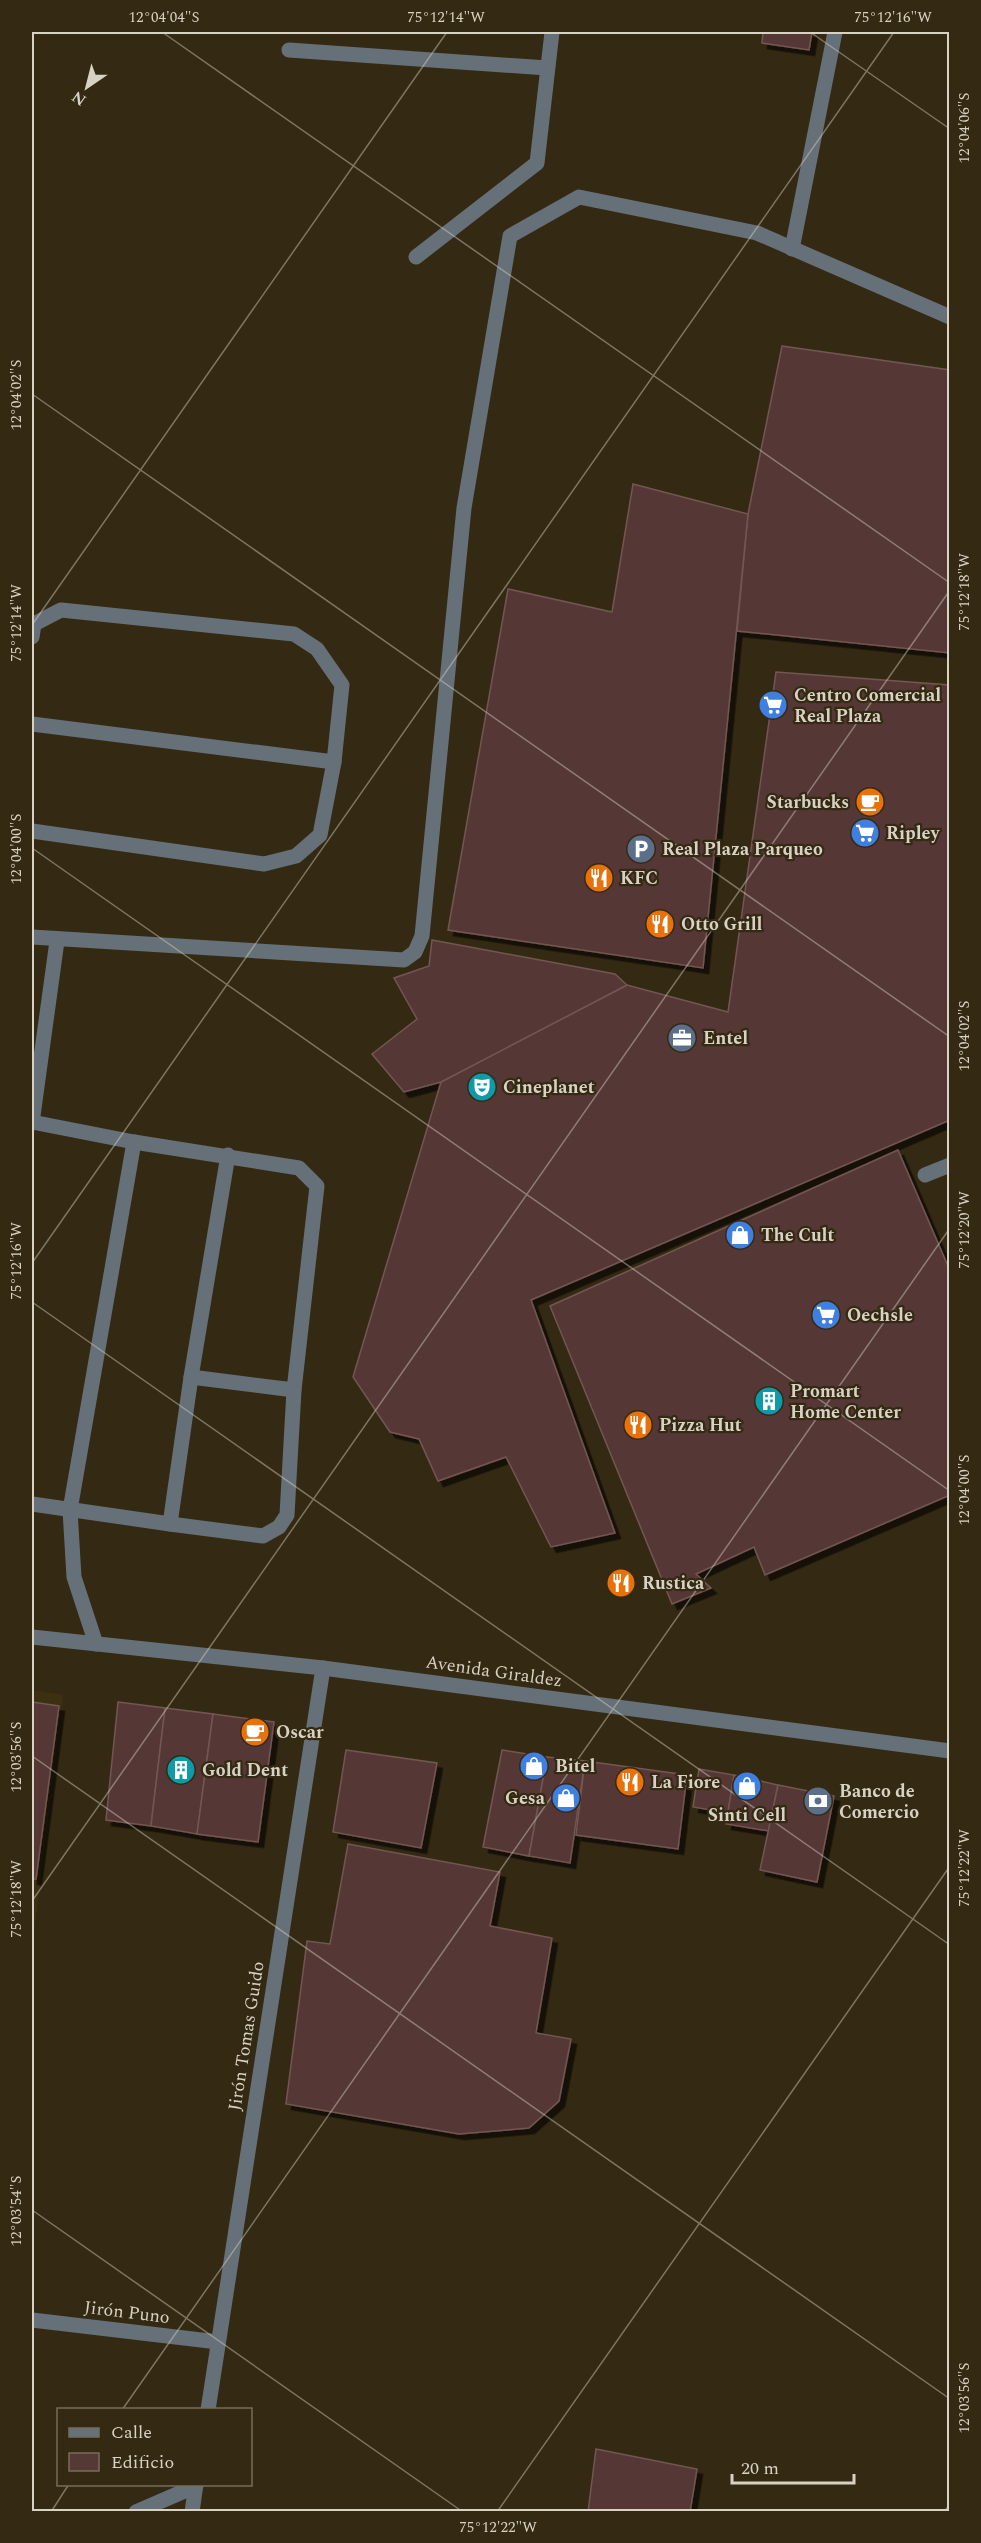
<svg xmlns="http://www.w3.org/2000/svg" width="981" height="2543" font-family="Spectral,serif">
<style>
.built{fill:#3d3011}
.building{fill:#543935;stroke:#735651;stroke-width:1.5;filter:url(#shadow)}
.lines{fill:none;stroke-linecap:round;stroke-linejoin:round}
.minor{stroke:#667078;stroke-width:15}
.ticks{fill:none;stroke:#d8d2c4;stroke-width:1.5;stroke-opacity:0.45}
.labels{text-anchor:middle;stroke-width:4.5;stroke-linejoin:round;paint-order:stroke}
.poi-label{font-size:18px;font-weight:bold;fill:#d8d2c4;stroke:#342a13;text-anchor:start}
.street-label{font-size:18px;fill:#d8d2c4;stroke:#342a13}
.neatline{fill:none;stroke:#d8d2c4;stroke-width:2}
.ticks-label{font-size:15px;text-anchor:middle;fill:#d8d2c4}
</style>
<defs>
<filter id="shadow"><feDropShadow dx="5.5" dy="5.5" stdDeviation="0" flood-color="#0009"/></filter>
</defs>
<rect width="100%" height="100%" fill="#342a13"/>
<polygon class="built" points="32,1690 63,1695 32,1949"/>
<g class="building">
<polygon points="763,32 812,32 809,50 762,43"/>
<polygon points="782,346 950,370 950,653 737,631 748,514"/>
<polygon points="633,484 748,514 703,968 448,930 508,589 612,612"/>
<polygon points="776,672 950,685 950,1120 531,1300 615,1533 551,1547 506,1457 438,1481 419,1439 390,1432 353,1377 441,1082 627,985 728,1012"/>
<polygon points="432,940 615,974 627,985 441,1082 404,1092 372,1054 417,1019 394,978 429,966"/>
<polygon points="898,1150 950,1271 950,1495 765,1575 754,1547 696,1574 711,1588 672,1604 550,1306"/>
<polygon points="32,1702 59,1706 36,1879 32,1879"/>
<polygon points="118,1702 165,1708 151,1826 106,1820"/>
<polygon points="165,1708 213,1714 197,1834 151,1826"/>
<polygon points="213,1714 274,1722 258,1842 197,1834"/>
<polygon points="346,1750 437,1763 421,1848 333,1832"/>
<polygon points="502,1750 547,1757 529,1856 483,1847"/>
<polygon points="547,1757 585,1761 570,1863 529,1856"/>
<polygon points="585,1761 687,1775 678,1849 576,1835"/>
<polygon points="699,1769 734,1775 728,1813 693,1807"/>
<polygon points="734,1775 778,1785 769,1831 726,1824"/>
<polygon points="778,1785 834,1796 817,1882 760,1870"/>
<polygon points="348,1844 500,1872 490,1926 552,1938 536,2033 571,2039 559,2101 529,2128 459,2134 286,2104 307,1941 330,1944"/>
<polygon points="596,2449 697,2469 690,2512 588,2512"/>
</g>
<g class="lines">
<g class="minor">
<polyline points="289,50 547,68"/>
<polyline points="792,249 835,32"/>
<polyline points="416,257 537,163 552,32"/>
<polyline points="32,637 34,624 61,610 294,634 317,649 342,685 334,762 320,835 296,856 264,864 32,831"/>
<polyline points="32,724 334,762"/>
<polyline points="32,937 404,960 415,952 422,936 464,508 510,236 579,197 757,233 950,317"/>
<polyline points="32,1122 134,1142 299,1168 317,1186 294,1390 191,1377 170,1524 32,1504"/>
<polyline points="32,1123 57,941"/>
<polyline points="925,1175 950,1165"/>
<polyline points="191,1377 228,1155"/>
<polyline points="170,1524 263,1536 279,1527 287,1515 294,1390"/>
<polyline points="32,1637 323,1668 950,1751"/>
<polyline points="96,1644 74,1577 70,1510 134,1142"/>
<polyline points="32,2320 218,2342"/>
<polyline points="208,2410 323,1668"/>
<polyline points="136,2512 196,2486"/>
<polyline points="192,2512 196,2484"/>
</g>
</g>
<path class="ticks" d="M 162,32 L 950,583M 810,32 L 950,129M 32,394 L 950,1037M 32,625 L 447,32M 32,848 L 950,1491M 32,1263 L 894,32M 32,1302 L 950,1945M 32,1756 L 950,2399M 32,1901 L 950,590M 32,2210 L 463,2512M 122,2410 L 950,1228M 51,2512 L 69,2484M 497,2512 L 950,1866M 944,2512 L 950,2504"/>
<defs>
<g id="supermarket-disc" transform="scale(1.5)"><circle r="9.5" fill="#3f7fe0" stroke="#342a13"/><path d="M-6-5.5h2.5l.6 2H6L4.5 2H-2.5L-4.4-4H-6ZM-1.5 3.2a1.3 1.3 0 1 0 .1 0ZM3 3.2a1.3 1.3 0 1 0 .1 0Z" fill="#fff"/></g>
<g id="cafe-disc" transform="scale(1.5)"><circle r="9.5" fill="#e8710a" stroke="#342a13"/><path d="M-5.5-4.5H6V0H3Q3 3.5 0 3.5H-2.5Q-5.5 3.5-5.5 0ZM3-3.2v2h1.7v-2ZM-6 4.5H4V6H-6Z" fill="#fff"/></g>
<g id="parking-disc" transform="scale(1.5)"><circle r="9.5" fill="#5c6f8a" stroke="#342a13"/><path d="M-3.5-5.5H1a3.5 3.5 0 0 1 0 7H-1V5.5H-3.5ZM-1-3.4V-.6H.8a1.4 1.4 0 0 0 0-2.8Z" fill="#fff"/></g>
<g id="restaurant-disc" transform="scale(1.5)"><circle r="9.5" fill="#e8710a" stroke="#342a13"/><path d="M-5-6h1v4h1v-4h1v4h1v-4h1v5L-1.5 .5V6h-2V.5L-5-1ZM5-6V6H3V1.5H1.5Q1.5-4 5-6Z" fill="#fff"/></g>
<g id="office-disc" transform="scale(1.5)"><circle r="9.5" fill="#5c6f8a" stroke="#342a13"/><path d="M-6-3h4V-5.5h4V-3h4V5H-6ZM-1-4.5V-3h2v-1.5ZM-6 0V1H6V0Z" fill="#fff"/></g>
<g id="theatre-disc" transform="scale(1.5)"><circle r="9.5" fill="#0f9aa8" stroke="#342a13"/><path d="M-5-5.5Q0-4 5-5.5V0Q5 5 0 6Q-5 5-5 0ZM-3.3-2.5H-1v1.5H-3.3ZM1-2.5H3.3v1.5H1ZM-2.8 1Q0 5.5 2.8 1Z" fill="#fff"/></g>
<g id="shop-disc" transform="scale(1.5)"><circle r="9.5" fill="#3f7fe0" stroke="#342a13"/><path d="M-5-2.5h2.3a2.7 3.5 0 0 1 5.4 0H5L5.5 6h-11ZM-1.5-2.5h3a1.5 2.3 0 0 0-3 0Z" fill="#fff"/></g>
<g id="building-disc" transform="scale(1.5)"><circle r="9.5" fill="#0f9aa8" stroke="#342a13"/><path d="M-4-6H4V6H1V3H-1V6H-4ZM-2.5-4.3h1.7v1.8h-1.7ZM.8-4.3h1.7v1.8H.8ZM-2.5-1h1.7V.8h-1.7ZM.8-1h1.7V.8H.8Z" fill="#fff"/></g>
<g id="bank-disc" transform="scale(1.5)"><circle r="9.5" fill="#5c6f8a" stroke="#342a13"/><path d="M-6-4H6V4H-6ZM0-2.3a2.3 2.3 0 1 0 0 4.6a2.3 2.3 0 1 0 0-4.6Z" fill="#fff"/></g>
</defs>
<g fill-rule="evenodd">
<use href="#supermarket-disc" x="773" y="705"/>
<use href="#cafe-disc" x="870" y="802"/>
<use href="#supermarket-disc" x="865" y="833"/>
<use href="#parking-disc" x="641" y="849"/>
<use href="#restaurant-disc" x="599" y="878"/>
<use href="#restaurant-disc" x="660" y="924"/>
<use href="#office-disc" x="682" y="1038"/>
<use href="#theatre-disc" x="482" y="1087"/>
<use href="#shop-disc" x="740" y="1235"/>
<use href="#supermarket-disc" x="826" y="1315"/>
<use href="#building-disc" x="769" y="1401"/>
<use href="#restaurant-disc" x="638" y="1425"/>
<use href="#restaurant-disc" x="621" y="1583"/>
<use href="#cafe-disc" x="255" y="1732"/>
<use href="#shop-disc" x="534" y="1766"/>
<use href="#building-disc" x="181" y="1770"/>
<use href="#restaurant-disc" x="630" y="1782"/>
<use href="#shop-disc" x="747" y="1786"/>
<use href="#shop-disc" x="566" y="1798"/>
<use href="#bank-disc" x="818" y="1801"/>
</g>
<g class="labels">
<g class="poi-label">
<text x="794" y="701">Centro Comercial<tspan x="794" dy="21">Real Plaza</tspan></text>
<text x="849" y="808" text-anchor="end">Starbucks</text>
<text x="886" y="839">Ripley</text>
<text x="662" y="855">Real Plaza Parqueo</text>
<text x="620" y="884">KFC</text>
<text x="681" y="930">Otto Grill</text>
<text x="703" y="1044">Entel</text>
<text x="503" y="1093">Cineplanet</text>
<text x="761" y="1241">The Cult</text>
<text x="847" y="1321">Oechsle</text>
<text x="790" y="1397">Promart<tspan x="790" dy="21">Home Center</tspan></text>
<text x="659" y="1431">Pizza Hut</text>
<text x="642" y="1589">Rustica</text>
<text x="276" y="1738">Oscar</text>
<text x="555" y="1772">Bitel</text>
<text x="202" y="1776">Gold Dent</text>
<text x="651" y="1788">La Fiore</text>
<text x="839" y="1797">Banco de<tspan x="839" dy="21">Comercio</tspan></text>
<text x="545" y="1804" text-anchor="end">Gesa</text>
<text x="747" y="1821" text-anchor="middle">Sinti Cell</text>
</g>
<g class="street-label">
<text transform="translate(494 1671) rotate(8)" y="6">Avenida Giraldez</text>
<text transform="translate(246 2036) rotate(-81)" y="6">Jirón Tomas Guido</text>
<text transform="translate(127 2312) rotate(7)" y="6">Jirón Puno</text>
</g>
</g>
<rect width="981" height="2543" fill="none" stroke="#342a13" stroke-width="66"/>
<rect x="57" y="2408" width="195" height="78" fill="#342a13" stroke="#766d5a" stroke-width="1.5"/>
<rect x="69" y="2428" width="30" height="9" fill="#667078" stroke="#766d5a" stroke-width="1.5"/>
<text x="111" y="2438" font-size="18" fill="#d8d2c4">Calle</text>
<rect x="69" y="2453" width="30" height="18" fill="#543935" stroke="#766d5a" stroke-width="1.5"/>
<text x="111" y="2468" font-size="18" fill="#d8d2c4">Edificio</text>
<g transform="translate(87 87) rotate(215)" stroke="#342a13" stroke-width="4.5" paint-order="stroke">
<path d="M0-4.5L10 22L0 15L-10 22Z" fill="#d8d2c4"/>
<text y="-9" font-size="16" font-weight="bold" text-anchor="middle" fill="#d8d2c4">N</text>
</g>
<path d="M732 2474v9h122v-9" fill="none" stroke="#d8d2c4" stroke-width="3"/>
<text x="741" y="2474" font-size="18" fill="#d8d2c4" stroke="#342a13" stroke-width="4.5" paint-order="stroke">20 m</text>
<rect x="33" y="33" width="915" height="2477" class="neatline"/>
<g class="ticks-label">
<text x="164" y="22">12°04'04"S</text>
<text x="446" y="22">75°12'14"W</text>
<text x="893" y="22">75°12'16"W</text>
<text transform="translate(964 128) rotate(-90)" y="5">12°04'06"S</text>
<text transform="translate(16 395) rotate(-90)" y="5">12°04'02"S</text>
<text transform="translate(964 592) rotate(-90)" y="5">75°12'18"W</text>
<text transform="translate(16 623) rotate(-90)" y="5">75°12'14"W</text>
<text transform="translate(16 849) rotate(-90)" y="5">12°04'00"S</text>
<text transform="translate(964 1036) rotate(-90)" y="5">12°04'02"S</text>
<text transform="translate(964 1230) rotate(-90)" y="5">75°12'20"W</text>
<text transform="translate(16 1261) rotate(-90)" y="5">75°12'16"W</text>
<text transform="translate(964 1490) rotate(-90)" y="5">12°04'00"S</text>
<text transform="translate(16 1757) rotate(-90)" y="5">12°03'56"S</text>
<text transform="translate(964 1868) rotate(-90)" y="5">75°12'22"W</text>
<text transform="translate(16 1899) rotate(-90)" y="5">75°12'18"W</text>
<text transform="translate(16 2211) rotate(-90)" y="5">12°03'54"S</text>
<text transform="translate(964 2398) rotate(-90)" y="5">12°03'56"S</text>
<text x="498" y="2532">75°12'22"W</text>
</g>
</svg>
